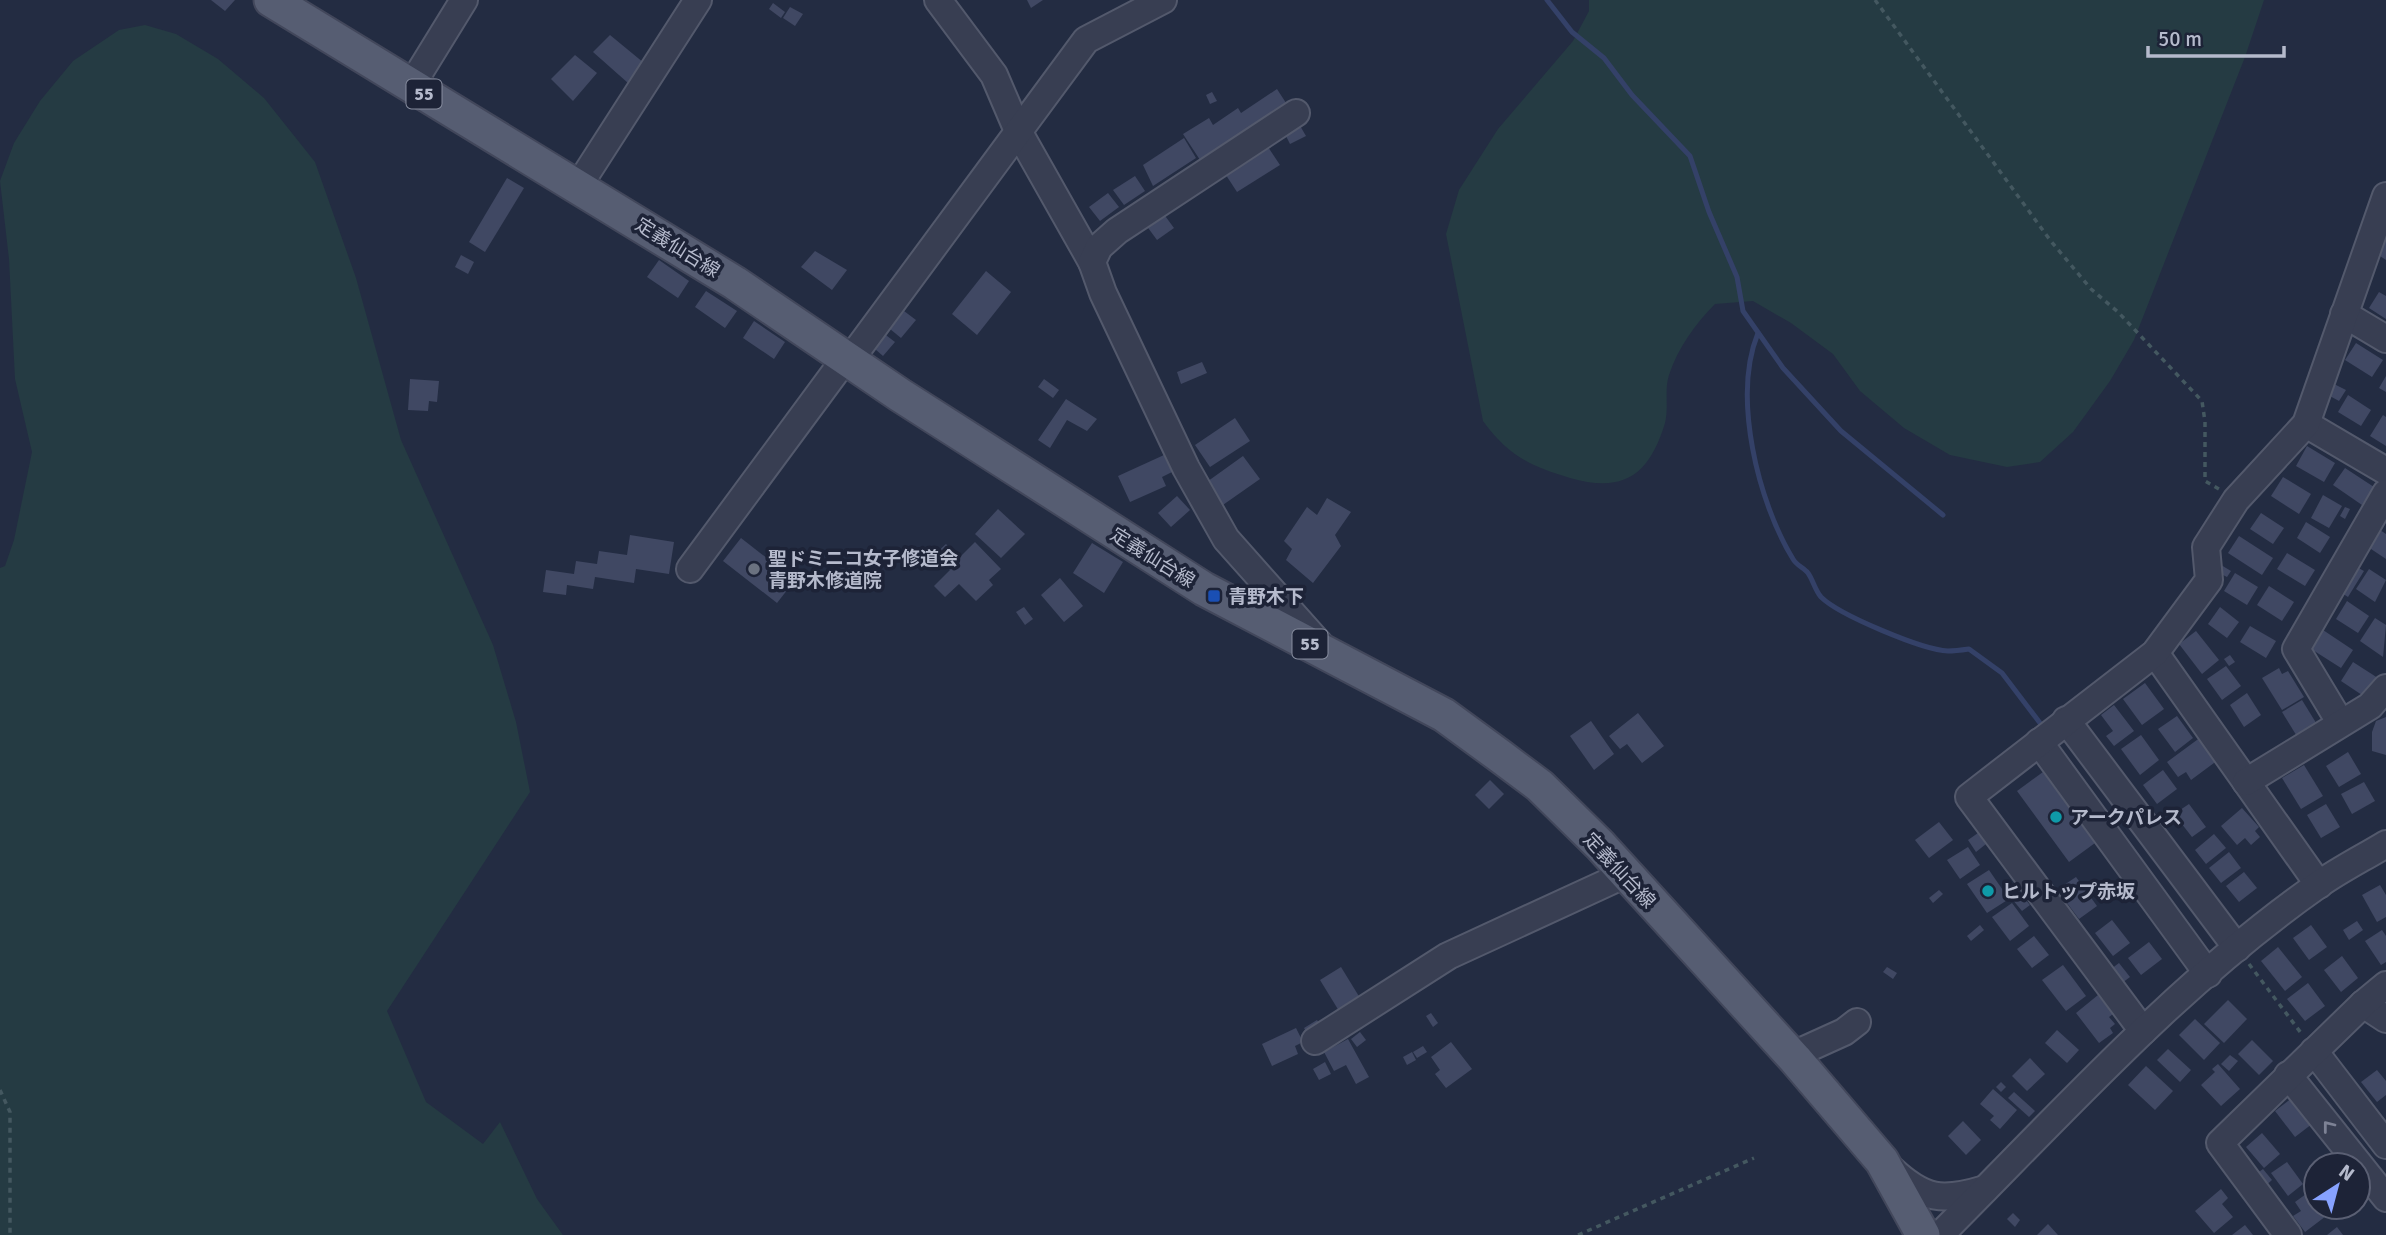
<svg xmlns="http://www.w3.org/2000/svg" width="2386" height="1235" font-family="Signika,'Noto Sans JP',sans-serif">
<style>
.green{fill:#253b43}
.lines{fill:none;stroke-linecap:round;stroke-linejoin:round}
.stream{stroke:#344168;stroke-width:5}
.building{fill:#404863}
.minor-casing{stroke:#53596c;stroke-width:30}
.major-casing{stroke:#42475b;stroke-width:37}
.path{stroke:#445860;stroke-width:3.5;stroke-dasharray:5 5;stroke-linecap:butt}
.minor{stroke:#383e52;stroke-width:26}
.major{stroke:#565d72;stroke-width:33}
.oneway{stroke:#7d8295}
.worship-dot{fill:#6b7280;stroke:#1d2337;stroke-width:2.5}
.transit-dot{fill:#1a4fb4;stroke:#1d2337;stroke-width:2.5}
.culture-dot{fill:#0f9aa8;stroke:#1d2337;stroke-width:2.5}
.labels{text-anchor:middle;stroke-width:7;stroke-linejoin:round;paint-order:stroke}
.shield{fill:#1d2337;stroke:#878d9f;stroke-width:2}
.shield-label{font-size:18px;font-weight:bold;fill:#b5bacc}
.street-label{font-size:19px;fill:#b5bacc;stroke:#1d2337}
.poi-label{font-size:19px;font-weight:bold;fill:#b5bacc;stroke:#1d2337;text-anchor:start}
</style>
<rect width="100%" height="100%" fill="#232c42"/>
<g class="green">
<path d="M 1589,0 L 2264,0 L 2245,57 L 2134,340 L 2110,381 L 2073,432 L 2040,462 L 2007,467 L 1950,455 L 1904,428 L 1860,391 L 1833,354 L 1791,323 L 1753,301 L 1715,304 C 1695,324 1678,348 1669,375 C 1664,390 1669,408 1665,423 C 1649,476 1623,493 1570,478 C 1529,466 1508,455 1483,421 L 1446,234 L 1459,190 L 1498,129 L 1573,41 L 1589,11 Z"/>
<polygon points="145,25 176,34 218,59 264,98 315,162 356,278 401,440 493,645 516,722 530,792 387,1011 426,1102 483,1144 500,1122 537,1199 563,1235 0,1235 0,568 5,566 14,540 32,452 15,379 9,259 0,181 14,143 40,101 73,61 119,30"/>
</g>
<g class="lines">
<g class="stream">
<polyline points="1547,0 1572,32 1604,58 1632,95 1690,156 1709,212 1737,277 1743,311 1783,368 1841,431 1943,515"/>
<path d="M 1758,333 C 1732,397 1758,502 1793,559 C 1796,565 1804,568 1808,573 C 1813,580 1815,590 1821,597 C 1839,615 1923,650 1948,651 C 1955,651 1962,650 1969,649 L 2002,673 L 2040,723"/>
</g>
</g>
<g class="building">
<polygon points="211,0 235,0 225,11"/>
<polygon points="1027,0 1043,0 1031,8"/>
<polygon points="773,3 785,12 781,18 769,9"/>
<polygon points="790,7 803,14 795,26 783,18"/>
<polygon points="610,35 644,63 628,83 593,52"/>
<polygon points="575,55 597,73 573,101 551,79"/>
<polygon points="1277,89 1288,106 1202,163 1183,134 1209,118 1213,125 1238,108 1241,113"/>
<polygon points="1212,92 1217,101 1210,104 1206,95"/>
<polygon points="1299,124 1306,136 1290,144 1284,132"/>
<polygon points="1184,138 1196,158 1153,186 1143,165"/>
<polygon points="1264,141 1280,165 1237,192 1222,169"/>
<polygon points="1135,176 1145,191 1124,205 1113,190"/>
<polygon points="507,178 524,188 485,252 469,242"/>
<polygon points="1108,193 1119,207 1100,221 1089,207"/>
<polygon points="1160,209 1174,228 1157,240 1143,221"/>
<polygon points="2386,239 2386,260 2377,254"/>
<polygon points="815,251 847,270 832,290 801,267"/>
<polygon points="461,255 474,262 468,274 455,267"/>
<polygon points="659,260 689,281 678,298 647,277"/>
<polygon points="986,271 1011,292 977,335 952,314"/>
<polygon points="706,291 737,311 725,328 695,307"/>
<polygon points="2379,292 2386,296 2386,319 2369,308"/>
<polygon points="904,311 916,320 901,338 890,329"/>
<polygon points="754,321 785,342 774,359 743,338"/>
<polygon points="878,329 895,342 883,356 867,342"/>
<polygon points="2356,343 2383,360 2372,377 2345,360"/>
<polygon points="1202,362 1207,373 1181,384 1177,372"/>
<polygon points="2386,376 2386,392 2379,388"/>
<polygon points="410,379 439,381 437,402 429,401 428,411 408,410"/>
<polygon points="1044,379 1059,390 1053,398 1038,387"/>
<polygon points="2334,384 2346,390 2339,401 2328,395"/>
<polygon points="2348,395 2371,410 2361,426 2338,412"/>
<polygon points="1066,399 1097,419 1087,431 1067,420 1050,448 1038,440"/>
<polygon points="2383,415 2386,417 2386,446 2370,436"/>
<polygon points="1235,418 1250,441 1210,467 1195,445"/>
<polygon points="2307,446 2335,463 2324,482 2296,466"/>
<polygon points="1164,455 1172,472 1162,477 1166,486 1130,502 1118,476"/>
<polygon points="1243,456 1260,479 1220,507 1204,484"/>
<polygon points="2345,468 2374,487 2362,505 2333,485"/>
<polygon points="2283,477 2311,494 2299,514 2271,496"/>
<polygon points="2323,495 2342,506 2329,528 2311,518"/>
<polygon points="1177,496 1190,510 1171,527 1158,513"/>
<polygon points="1327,498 1351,512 1335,535 1341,546 1313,583 1286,560 1292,549 1284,541 1307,507 1317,515"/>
<polygon points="2345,507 2350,509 2345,519 2340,516"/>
<polygon points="998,509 1025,534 1001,558 975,534"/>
<polygon points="2261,513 2284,528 2273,544 2250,529"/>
<polygon points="2306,522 2330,537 2320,553 2297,538"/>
<polygon points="2380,530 2386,534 2386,559 2368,547"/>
<polygon points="630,535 674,542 669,574 636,569 634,583 595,577 593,589 567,585 566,595 543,592 546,570 574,574 576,561 597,564 599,551 627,555"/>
<polygon points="2239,536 2273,558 2262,575 2228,553"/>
<polygon points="741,538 795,580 777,603 723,561"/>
<polygon points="975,542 1001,569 989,580 993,585 976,601 959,584 945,597 934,586 950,570 935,554 946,544 959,558"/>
<polygon points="1092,543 1123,562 1104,593 1073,573"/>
<polygon points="2287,553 2315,570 2305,586 2277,569"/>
<polygon points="2221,565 2231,571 2227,577 2217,572"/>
<polygon points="2353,565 2364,571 2348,597 2337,590"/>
<polygon points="2369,569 2386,580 2375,602 2356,589"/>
<polygon points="2235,573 2258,587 2247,605 2224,591"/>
<polygon points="1060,578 1083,606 1064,622 1041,595"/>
<polygon points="2269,586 2294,602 2282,621 2257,605"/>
<polygon points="2347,601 2369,616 2358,633 2336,619"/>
<polygon points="1024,607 1033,619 1025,625 1016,612"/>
<polygon points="2220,607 2239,622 2227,638 2208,624"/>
<polygon points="2375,618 2386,625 2383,657 2360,641"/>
<polygon points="2250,626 2276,641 2266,658 2240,642"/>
<polygon points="2320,628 2353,650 2341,668 2308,647"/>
<polygon points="2196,631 2219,660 2202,674 2179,644"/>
<polygon points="2230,655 2235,662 2229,666 2224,659"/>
<polygon points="2353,662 2381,680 2368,699 2341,681"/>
<polygon points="2226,666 2241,686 2222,700 2207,679"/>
<polygon points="2279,668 2282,674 2288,671 2304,697 2282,710 2262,678"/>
<polygon points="2145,683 2164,709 2142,725 2123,699"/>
<polygon points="2247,693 2261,715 2244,727 2230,705"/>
<polygon points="2302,700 2318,726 2298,738 2282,712"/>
<polygon points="2114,705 2134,731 2114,746 2106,736 2113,731 2101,715"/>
<polygon points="1638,713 1664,746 1642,763 1627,744 1620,749 1609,736"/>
<polygon points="2177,716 2193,738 2175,752 2158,729"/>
<polygon points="2386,717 2386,755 2372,751 2372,732 2376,721"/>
<polygon points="1591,721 1614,754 1594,770 1570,736"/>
<polygon points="2141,735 2159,760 2140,775 2121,749"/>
<polygon points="2201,737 2218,760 2191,780 2186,772 2178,777 2167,762"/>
<polygon points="2348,752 2361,774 2339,787 2326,766"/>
<polygon points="2304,765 2323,796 2301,809 2282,778"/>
<polygon points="2163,770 2177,789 2157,804 2143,785"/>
<polygon points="2043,772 2095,843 2069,862 2017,791"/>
<polygon points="1490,780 1504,794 1489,809 1475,795"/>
<polygon points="2364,782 2375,801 2352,814 2341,794"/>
<polygon points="2189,804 2206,827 2192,837 2174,814"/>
<polygon points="2326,804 2340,827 2321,838 2307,815"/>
<polygon points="2242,808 2259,827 2255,831 2260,837 2251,845 2245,838 2237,845 2221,826"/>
<polygon points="1939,822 1953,840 1929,858 1915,840"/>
<polygon points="1978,833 1986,844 1976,852 1968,840"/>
<polygon points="2214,834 2226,848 2206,864 2195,850"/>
<polygon points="1968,847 1980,865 1960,879 1947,860"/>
<polygon points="2229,852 2241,868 2221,883 2209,868"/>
<polygon points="1989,870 2009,899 1987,913 1967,884"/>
<polygon points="2244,872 2257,888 2239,902 2226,886"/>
<polygon points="2076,877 2097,906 2079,919 2064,899 2071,894 2064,885"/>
<polygon points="2380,885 2386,895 2386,917 2377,922 2362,895"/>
<polygon points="1939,890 1943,894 1933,903 1929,898"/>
<polygon points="2020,893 2030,905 2022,911 2012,899"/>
<polygon points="2012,903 2029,926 2010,941 1992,917"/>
<polygon points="2112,920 2130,943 2113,956 2095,933"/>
<polygon points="2357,921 2363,930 2349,940 2343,930"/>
<polygon points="1980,925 1984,930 1971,941 1967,936"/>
<polygon points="2311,925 2327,947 2309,960 2293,938"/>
<polygon points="2382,930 2386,936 2386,962 2381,965 2365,941"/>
<polygon points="2034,936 2049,955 2032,968 2017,949"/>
<polygon points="2149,942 2162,959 2141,975 2128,958"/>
<polygon points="2278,947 2302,977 2285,991 2261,961"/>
<polygon points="2342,956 2358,978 2341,992 2324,970"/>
<polygon points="2119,963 2130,977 2118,986 2107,972"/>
<polygon points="2063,965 2086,996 2066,1011 2042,980"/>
<polygon points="1341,967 1360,998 1339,1011 1320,980"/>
<polygon points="1887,967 1897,973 1893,979 1883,972"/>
<polygon points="2308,983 2325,1006 2305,1021 2287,999"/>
<polygon points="2098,995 2113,1014 2109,1017 2115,1024 2110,1028 2113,1033 2099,1043 2076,1013"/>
<polygon points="2228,1000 2247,1019 2224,1043 2204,1024"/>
<polygon points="1431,1013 1438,1023 1433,1027 1426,1016"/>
<polygon points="2195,1019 2220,1043 2204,1060 2179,1035"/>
<polygon points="1317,1020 1323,1030 1310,1038 1304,1028"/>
<polygon points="1296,1028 1303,1042 1295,1046 1298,1054 1272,1066 1262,1044"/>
<polygon points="2057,1030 2079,1050 2067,1063 2045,1043"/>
<polygon points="1360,1032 1366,1040 1357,1047 1351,1039"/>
<polygon points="1348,1039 1369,1077 1356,1084 1346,1065 1334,1071 1324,1052"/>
<polygon points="2252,1040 2273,1061 2259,1075 2238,1054"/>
<polygon points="1451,1042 1472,1069 1446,1088 1435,1074 1440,1070 1431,1057"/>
<polygon points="1423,1046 1427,1052 1417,1058 1413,1052"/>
<polygon points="2168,1049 2191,1070 2180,1082 2157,1060"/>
<polygon points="1412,1052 1416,1060 1407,1065 1403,1057"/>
<polygon points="2230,1055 2238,1061 2229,1071 2221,1064"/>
<polygon points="2030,1058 2045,1074 2027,1091 2012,1076"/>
<polygon points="1325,1062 1331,1074 1319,1080 1313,1069"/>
<polygon points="2218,1064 2240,1089 2221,1106 2201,1085 2215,1072 2212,1069"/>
<polygon points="2146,1066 2173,1091 2155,1110 2128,1085"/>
<polygon points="2377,1070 2386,1081 2386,1095 2377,1102 2361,1082"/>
<polygon points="2001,1082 2006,1087 2001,1092 1996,1087"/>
<polygon points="1993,1089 2017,1110 2000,1129 1990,1120 1994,1116 1980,1104"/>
<polygon points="2014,1092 2035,1111 2029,1117 2008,1098"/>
<polygon points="2292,1098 2312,1124 2295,1137 2275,1111"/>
<polygon points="1963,1121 1981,1140 1966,1155 1948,1136"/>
<polygon points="2262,1133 2280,1154 2264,1168 2246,1147"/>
<polygon points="2287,1162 2303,1184 2288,1196 2271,1173"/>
<polygon points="2263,1169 2272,1180 2262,1189 2252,1177"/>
<polygon points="2221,1189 2228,1198 2222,1204 2233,1217 2214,1233 2195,1211"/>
<polygon points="2313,1189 2316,1194 2316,1207 2326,1207 2330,1213 2305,1232 2293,1216 2301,1211 2295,1202"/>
<polygon points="2013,1213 2020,1220 2015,1227 2007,1219"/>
<polygon points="2048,1224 2058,1235 2037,1235"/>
<polygon points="2245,1225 2253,1235 2232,1235"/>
<polygon points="2337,1227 2343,1235 2327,1235"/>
</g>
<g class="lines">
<g class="minor-casing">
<g id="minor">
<polyline points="938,0 994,75 1018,131 1092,262"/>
<polyline points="411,86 464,0"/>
<polyline points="1296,113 1117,231 1099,247 1092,262 1103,293 1186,468 1226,539 1323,648"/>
<polyline points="579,185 698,0"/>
<polyline points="2344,314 2386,339"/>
<polyline points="849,361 1086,40 1163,0"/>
<polyline points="2306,424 2386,471"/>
<polyline points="690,569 845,359"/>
<polyline points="2155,653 2319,885"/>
<polyline points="2066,720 2237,948"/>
<polyline points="2340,722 2296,649 2386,493"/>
<polyline points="2039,742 2208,974"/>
<polyline points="2246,782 2370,706 2386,688"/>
<polyline points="2363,1004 2386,1019"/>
<polyline points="2143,1031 1969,797 2155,653 2209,580 2206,547 2236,500 2306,424 2386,196"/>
<polyline points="1315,1041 1448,956 1626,874"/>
<polyline points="2314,1051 2386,1145"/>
<polyline points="1791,1056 1844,1032 1857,1022"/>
<polyline points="2288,1075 2386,1198"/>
<path d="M 1891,1169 C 1924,1200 1942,1202 1985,1189"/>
<path d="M 1940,1235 C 2061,1114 2177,984 2318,885 C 2339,870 2363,858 2386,844"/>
<polyline points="2288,1235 2220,1143 2363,1004 2386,985"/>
</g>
</g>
<g class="major-casing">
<polyline id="major" points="271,0 735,283 900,395 1204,589 1444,715 1500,756 1540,786 1600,845 1795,1059 1882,1161 1923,1235"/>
</g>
<g class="path">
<polyline points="1875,0 2050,240 2091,289 2118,312 2202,401 2205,422 2205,481 2219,489"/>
<polyline points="2249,964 2301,1033"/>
<polyline points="0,1090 10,1112 10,1235"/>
<polyline points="1578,1235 1754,1158"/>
</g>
<use href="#minor" class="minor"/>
<use href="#major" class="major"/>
</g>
<defs><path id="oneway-chevron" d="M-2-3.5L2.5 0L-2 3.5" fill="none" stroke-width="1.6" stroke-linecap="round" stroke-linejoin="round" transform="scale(1.75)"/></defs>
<use class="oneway" href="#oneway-chevron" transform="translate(2328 1126) rotate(-128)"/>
<circle class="worship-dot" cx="754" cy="569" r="7"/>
<rect class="transit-dot" x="1207" y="589" width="14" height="14" rx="3.5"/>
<g class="culture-dot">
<circle cx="2056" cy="817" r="7"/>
<circle cx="1988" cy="891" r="7"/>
</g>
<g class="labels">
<g class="shield">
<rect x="406.5" y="79.5" width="35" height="29" rx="5"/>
<rect x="1292.5" y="629.5" width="35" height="29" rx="5"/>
</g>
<g class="shield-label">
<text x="424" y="100">55</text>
<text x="1310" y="650">55</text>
</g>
<g class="street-label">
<text transform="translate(678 247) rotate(32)" y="7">定義仙台線</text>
<text transform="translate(1153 557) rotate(32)" y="7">定義仙台線</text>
<text transform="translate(1620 870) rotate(47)" y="7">定義仙台線</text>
</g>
<g class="poi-label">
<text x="768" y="565">聖ドミニコ女子修道会<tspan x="768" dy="22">青野木修道院</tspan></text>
<text x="1228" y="603">青野木下</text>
<text x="2070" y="824">アークパレス</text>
<text x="2002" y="898">ヒルトップ赤坂</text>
</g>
</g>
<g transform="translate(2337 1186) rotate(36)"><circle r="33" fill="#1d2337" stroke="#5a5f73" stroke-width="2"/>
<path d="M0-5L12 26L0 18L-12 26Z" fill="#87a2ff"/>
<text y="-10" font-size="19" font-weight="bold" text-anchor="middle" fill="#b5bacc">N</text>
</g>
<path d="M2148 46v10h136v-10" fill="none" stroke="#b5bacc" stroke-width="3.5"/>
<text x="2158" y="46" font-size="21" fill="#b5bacc" stroke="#1d2337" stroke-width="5" paint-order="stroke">50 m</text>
</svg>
